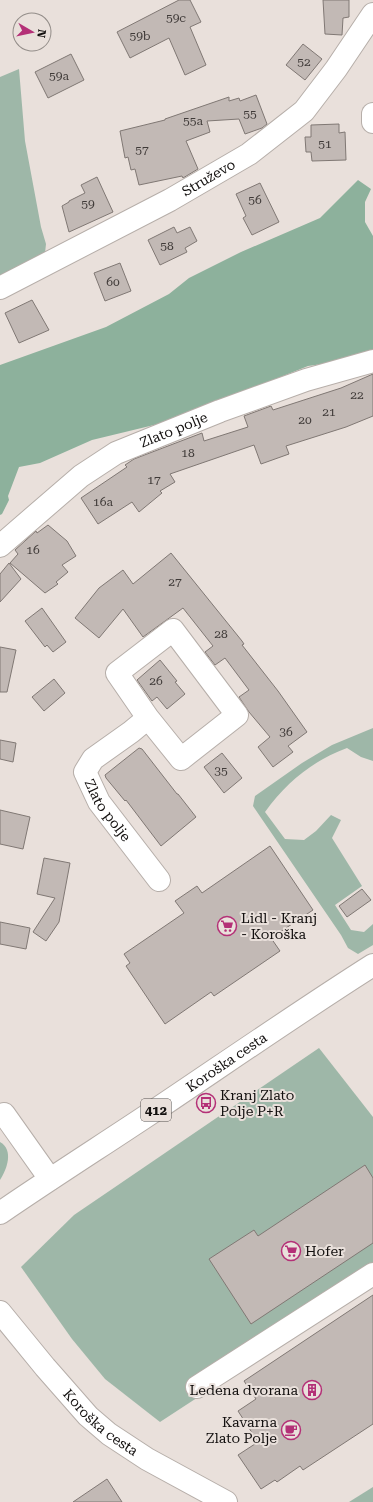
<svg xmlns="http://www.w3.org/2000/svg" width="373" height="1502" font-family="'Roboto Serif',serif">
<style>
.green{fill:#9eb7a8}
.forest{fill:#8db19c}
.building{fill:#c2b9b5;stroke:#807874}
.lines{fill:none;stroke-linecap:round;stroke-linejoin:round}
.street-casing{stroke:#b6aea9;stroke-width:24}
.primary-casing{stroke:#b6aea9;stroke-width:24}
.street{stroke:#fff;stroke-width:22}
.primary{stroke:#fff;stroke-width:22}
.labels{text-anchor:middle;stroke-width:4;stroke-linejoin:round;paint-order:stroke}
.number-label{font-size:12px;fill:#3f3a38}
.shield{fill:#e9e0db;stroke:#534e4c;stroke-width:1}
.shield-label{font-size:13px;font-weight:bold;fill:#13100f}
.street-label{font-size:14px;fill:#13100f;stroke:#e9e0db}
.poi-label{font-size:14px;fill:#13100f;stroke:#e9e0db;text-anchor:start}
</style>
<rect width="100%" height="100%" fill="#e9e0db"/>
<g class="green">
<polygon points="19,69 25,141 41,227 46,244 45,253 0,280 0,77"/>
<path d="M 373,728 L 373,761 L 361,757 L 347,748 C 312,761 287,782 265,812 L 285,839 L 304,840 L 316,831 L 331,815 L 341,820 L 332,838 L 362,886 L 335,905 L 351,930 L 364,932 L 373,924 L 373,945 L 358,954 L 348,948 L 341,935 L 253,806 L 255,796 L 302,763 L 332,745 Z"/>
<polygon points="319,1048 373,1117 373,1283 160,1422 105,1379 72,1339 21,1267 74,1215"/>
<path d="M 0,1142 C 14,1150 7,1169 0,1180 Z"/>
<polygon points="373,1487 373,1502 349,1502"/>
</g>
<polygon class="forest" points="358,180 371,189 365,202 365,222 373,236 373,354 344,361 308,366 209,406 187,417 92,440 40,463 19,467 8,496 9,500 2,514 0,515 0,365 106,327 169,294 189,278 241,252 320,218"/>
<g class="building">
<polygon points="179,0 190,0 201,22 190,27 206,65 185,75 169,38 130,58 117,32"/>
<polygon points="323,0 349,0 349,17 343,18 342,35 325,34"/>
<polygon points="303,44 322,59 305,80 286,65"/>
<polygon points="71,54 84,80 48,98 35,72"/>
<polygon points="256,95 267,124 262,128 245,134 239,119 207,121 210,132 186,141 198,169 183,178 182,176 139,185 135,169 131,170 128,157 125,158 120,131 165,120 165,119 229,97 229,101 239,98 240,101"/>
<polygon points="339,124 339,133 345,132 346,160 312,161 311,152 306,152 305,137 311,137 311,125"/>
<polygon points="97,177 113,212 69,232 62,206 69,202 69,201 85,193 81,185"/>
<polygon points="260,183 279,222 252,235 243,218 246,216 236,194"/>
<polygon points="174,227 177,233 190,227 197,241 185,248 187,252 160,265 148,240"/>
<polygon points="120,263 131,291 105,301 94,273"/>
<polygon points="32,300 49,330 19,343 5,313"/>
<polygon points="373,374 373,416 346,427 286,446 289,454 261,464 254,445 170,474 175,482 160,491 162,493 139,512 132,502 98,524 81,498 127,467 125,465 134,459 202,433 204,441 248,427 244,416 271,406 273,410 341,388"/>
<polygon points="48,525 67,541 76,556 62,565 68,572 56,582 58,584 45,593 10,563 18,554 15,550 36,531 37,533"/>
<polygon points="171,553 242,641 244,644 242,645 278,691 307,732 288,746 293,752 273,767 258,747 270,737 249,712 239,697 249,690 225,658 215,665 205,652 213,646 183,608 143,637 123,609 99,638 75,618 99,588 123,570 133,584"/>
<polygon points="9,563 21,579 0,602 0,574"/>
<polygon points="42,608 66,642 53,652 47,645 45,647 25,621"/>
<polygon points="0,647 16,650 7,692 0,692"/>
<polygon points="160,660 177,681 175,682 185,694 167,709 157,697 152,701 137,680"/>
<polygon points="54,679 65,693 44,711 32,697"/>
<polygon points="0,740 16,743 13,762 0,759"/>
<polygon points="139,748 142,749 177,794 178,794 196,817 161,846 126,800 125,801 106,778 105,775"/>
<polygon points="222,753 242,778 224,793 204,767"/>
<polygon points="0,810 30,817 23,849 0,844"/>
<polygon points="270,846 313,910 271,938 280,951 214,996 211,992 165,1024 126,966 130,963 124,954 184,913 175,901 197,886 202,893"/>
<polygon points="44,858 70,863 59,922 46,941 33,932 55,898 37,894"/>
<polygon points="362,889 371,900 347,917 339,906"/>
<polygon points="0,922 30,928 26,949 0,944"/>
<polygon points="365,1165 373,1178 373,1243 251,1324 209,1259 254,1230 258,1236"/>
<polygon points="373,1295 373,1424 303,1470 300,1466 277,1482 275,1480 261,1489 238,1455 258,1442 238,1411 256,1399 244,1381"/>
<polygon points="107,1479 122,1502 73,1502"/>
</g>
<g class="lines">
<g class="street-casing">
<g id="street">
<polyline points="373,114 373,122"/>
<path id="s1" d="M 0,288 L 170,200 L 249,154 L 304,111 L 336,69 L 373,14"/>
<path id="s2" d="M 0,546 L 81,476 L 116,453 L 220,411 L 306,380 L 373,361"/>
<path id="s3" d="M 148,718 L 181,759 L 237,715 L 173,630 L 117,673 L 148,718 L 131,732 L 93,759 L 85,772 L 99,802 L 159,880"/>
<polyline points="0,1116 4,1114 50,1179"/>
<path id="s4" d="M 0,1312 L 45,1367 L 88,1416 L 109,1434 L 147,1459 L 226,1502"/>
<polyline points="197,1387 373,1274"/>
</g>
</g>
<g class="primary-casing">
<g id="primary">
<path id="s5" d="M 0,1213 C 51,1178 103,1145 154,1111 C 227,1062 299,1012 373,965"/>
</g>
</g>
<use href="#street" class="street"/>
<use href="#primary" class="primary"/>
</g>
<defs>
<g id="supermarket-ring" transform="scale(1)"><circle r="9.5" fill="#e9e0db" stroke="#b43077" stroke-width="1.5"/><path d="M-6-5.5h2.5l.6 2H6L4.5 2H-2.5L-4.4-4H-6ZM-1.5 3.2a1.3 1.3 0 1 0 .1 0ZM3 3.2a1.3 1.3 0 1 0 .1 0Z" fill="#b43077"/></g>
<g id="bus-ring" transform="scale(1)"><circle r="9.5" fill="#e9e0db" stroke="#b43077" stroke-width="1.5"/><path d="M-5-6H5V4H4V6H2V4H-2V6H-4V4H-5ZM-3.5-4V0h7V-4ZM-3.5 1.2v1.5H-2V1.2ZM2 1.2v1.5H3.5V1.2Z" fill="#b43077"/></g>
<g id="building-ring" transform="scale(1)"><circle r="9.5" fill="#e9e0db" stroke="#b43077" stroke-width="1.5"/><path d="M-4-6H4V6H1V3H-1V6H-4ZM-2.5-4.3h1.7v1.8h-1.7ZM.8-4.3h1.7v1.8H.8ZM-2.5-1h1.7V.8h-1.7ZM.8-1h1.7V.8H.8Z" fill="#b43077"/></g>
<g id="cafe-ring" transform="scale(1)"><circle r="9.5" fill="#e9e0db" stroke="#b43077" stroke-width="1.5"/><path d="M-5.5-4.5H6V0H3Q3 3.5 0 3.5H-2.5Q-5.5 3.5-5.5 0ZM3-3.2v2h1.7v-2ZM-6 4.5H4V6H-6Z" fill="#b43077"/></g>
</defs>
<g fill-rule="evenodd">
<use href="#supermarket-ring" x="227" y="926"/>
<use href="#bus-ring" x="206" y="1103"/>
<use href="#supermarket-ring" x="291" y="1251"/>
<use href="#building-ring" x="312" y="1390"/>
<use href="#cafe-ring" x="291" y="1430"/>
</g>
<g class="labels">
<g class="number-label">
<text x="176" y="22">59c</text>
<text x="140" y="40">59b</text>
<text x="304" y="66">52</text>
<text x="59" y="80">59a</text>
<text x="250" y="118">55</text>
<text x="193" y="125">55a</text>
<text x="325" y="148">51</text>
<text x="142" y="154">57</text>
<text x="255" y="204">56</text>
<text x="88" y="208">59</text>
<text x="167" y="250">58</text>
<text x="113" y="286">60</text>
<text x="357" y="399">22</text>
<text x="329" y="416">21</text>
<text x="305" y="424">20</text>
<text x="188" y="457">18</text>
<text x="154" y="484">17</text>
<text x="103" y="506">16a</text>
<text x="33" y="554">16</text>
<text x="175" y="586">27</text>
<text x="221" y="638">28</text>
<text x="156" y="685">26</text>
<text x="286" y="736">36</text>
<text x="221" y="775">35</text>
</g>
<rect class="shield" x="141" y="1099" width="30" height="22" rx="3"/>
<g class="shield-label">
<text x="156" y="1115">412</text>
</g>
<g class="street-label">
<text dy="5" stroke="none"><textPath href="#s1" startOffset="236">Struževo</textPath></text>
<text dy="5" stroke="none"><textPath href="#s2" startOffset="211">Zlato polje</textPath></text>
<text dy="5" stroke="none"><textPath href="#s3" startOffset="484">Zlato polje</textPath></text>
<text dy="5" stroke="none"><textPath href="#s5" startOffset="272">Koroška cesta</textPath></text>
<text dy="5" stroke="none"><textPath href="#s4" startOffset="150">Koroška cesta</textPath></text>
</g>
<g class="poi-label">
<text x="241" y="923">Lidl - Kranj<tspan x="241" dy="16">- Koroška</tspan></text>
<text x="220" y="1100">Kranj Zlato<tspan x="220" dy="16">Polje P+R</tspan></text>
<text x="305" y="1256">Hofer</text>
<text x="298" y="1395" text-anchor="end">Ledena dvorana</text>
<text x="277" y="1427" text-anchor="end">Kavarna<tspan x="277" dy="16">Zlato Polje</tspan></text>
</g>
</g>
<g transform="translate(32 32) rotate(99)"><circle r="19" fill="#e9e0db" stroke="#938d89"/>
<path d="M0-3L7 15L0 10L-7 15Z" fill="#b43077"/>
<text y="-6" font-size="11" font-weight="bold" text-anchor="middle" fill="#13100f">N</text>
</g>
</svg>
